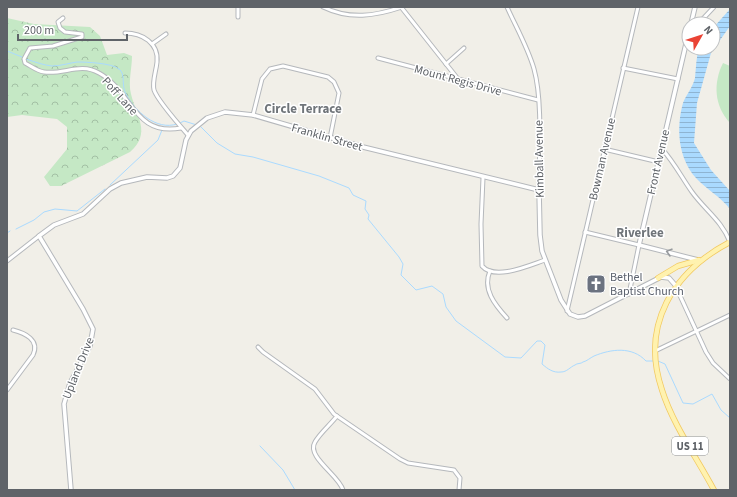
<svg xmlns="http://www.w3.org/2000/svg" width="737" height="497" font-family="'Source Sans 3',sans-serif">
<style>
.grass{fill:#c5e8c5}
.forest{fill:url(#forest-crowns)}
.water{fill:url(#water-rules)}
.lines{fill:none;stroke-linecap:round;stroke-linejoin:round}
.stream{stroke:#aadaff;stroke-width:1}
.minor-casing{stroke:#b5b8bc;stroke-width:5}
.tertiary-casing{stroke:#b5b8bc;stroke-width:5.5}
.primary-casing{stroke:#f2c960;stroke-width:6}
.minor{stroke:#fff;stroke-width:3}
.tertiary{stroke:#fff;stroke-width:3.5}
.primary{stroke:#fff2af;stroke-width:4.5}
.oneway{stroke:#979a9d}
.labels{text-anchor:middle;stroke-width:3;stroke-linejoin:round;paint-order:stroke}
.shield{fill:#fff;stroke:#8f9295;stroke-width:1}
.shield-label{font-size:11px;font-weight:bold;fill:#5f6368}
.street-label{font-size:12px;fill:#5f6368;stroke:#fff}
.worship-label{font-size:12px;fill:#5b616d;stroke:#fff;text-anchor:start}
.neighbourhood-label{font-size:13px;font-weight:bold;fill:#70757a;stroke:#fff}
</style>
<defs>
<pattern id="forest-crowns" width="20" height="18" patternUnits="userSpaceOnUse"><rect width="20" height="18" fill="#c5e8c5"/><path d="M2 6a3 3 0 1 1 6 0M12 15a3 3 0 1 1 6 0" fill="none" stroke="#a3c0a4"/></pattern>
<pattern id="water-rules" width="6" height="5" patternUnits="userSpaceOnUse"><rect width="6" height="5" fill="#aadaff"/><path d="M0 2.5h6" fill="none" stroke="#8eb4d2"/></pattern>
</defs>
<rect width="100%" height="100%" fill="#f1efe8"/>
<path class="grass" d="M 723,63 L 730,66 L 730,123 C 714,106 713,83 723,63 Z"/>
<path class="forest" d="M 7,18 L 34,24 L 90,27 L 100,36 L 107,55 L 124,53 L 132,56 C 132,68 128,82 131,94 C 136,116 152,133 130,152 L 61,186 L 50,186 L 44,177 L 67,149 L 67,127 L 57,119 L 22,115 L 7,117 Z"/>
<path class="water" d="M 730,9 L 730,26 L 711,53 L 697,103 L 694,143 L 711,170 L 730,191 L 730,209 C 721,197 706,189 696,178 C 678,158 676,128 683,103 C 686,95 693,87 695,78 C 696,68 696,58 699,48 L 713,48 L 713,28 Z"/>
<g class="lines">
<g class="stream">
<polyline points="7,51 22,57"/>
<path d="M 26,59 C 35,62 43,65 52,66 C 61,66 69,63 77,62 C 86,62 112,63 119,69 C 126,74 121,86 126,94 C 135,111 156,131 177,124"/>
<path d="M 180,123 L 184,121 L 200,126 L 217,143 L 235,154 L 253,157 L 319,176 L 349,188 L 353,195 L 366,201 L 365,209 L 369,215 L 368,219 L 399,257 L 403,264 L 401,275 L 416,290 L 432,286 L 443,294 L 446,307 L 456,321 L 505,357 L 521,358 L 537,341 L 541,341 L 545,345 L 542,364 C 548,369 553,373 561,372 C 567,372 570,367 575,365 C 577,363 581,364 583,362 C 587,361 590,358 594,356 C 611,349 632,346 646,361 L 653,361"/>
<polyline points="110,185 158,140 162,130"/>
<polyline points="16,229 34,220 44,212 55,209 77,211 105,189"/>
<polyline points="7,233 10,231"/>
<polyline points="658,361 665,364 683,403 693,404 712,394 721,410 730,418"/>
<polyline points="260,446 283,470 295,490"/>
</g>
<g class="minor-casing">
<g id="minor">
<path d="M 323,7 C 350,20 375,16 402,7"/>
<polyline points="401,7 458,79"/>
<path d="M 507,7 C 516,27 528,48 534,69 C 543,101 539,156 539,190"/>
<polyline points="238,17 238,7"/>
<path d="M 63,18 L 58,22 L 60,28 L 65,32 L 82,34 L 82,37 L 53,46 L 30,48 L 24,59 L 25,63 C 31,66 37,71 44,72 C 64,75 80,62 99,73 C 132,91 134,137 181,128"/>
<polyline points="698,24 714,7"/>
<path d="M 125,33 C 142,33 159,43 157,62 C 156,72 152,81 154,90 C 157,99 181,127 188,135"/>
<polyline points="152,44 166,34"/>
<polyline points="378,58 538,100"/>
<polyline points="446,64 464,48"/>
<polyline points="623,68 678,79"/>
<polyline points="253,115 262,79 270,69 283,66 328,77 334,82 339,93 330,138"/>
<polyline points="604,149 659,162"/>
<path d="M 662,149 C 674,162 682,178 692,192 C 705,210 722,221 730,242"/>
<path d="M 483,178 L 481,224 L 482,266 C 495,281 530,265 545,260"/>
<polyline points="585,232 639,245 629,294"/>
<polyline points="7,261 39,236"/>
<path d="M 490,271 C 482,289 495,305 507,318"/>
<polyline points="676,287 706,352 713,363 730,379"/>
<polyline points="567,311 638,7"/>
<polyline points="258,347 263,352 315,389 334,414 400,459 408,463 454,470 460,478 459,490"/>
<polyline points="655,351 730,315"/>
<path d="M 7,390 L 33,355 C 40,340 25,333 13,330"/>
<path d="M 337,416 C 330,425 320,433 315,442 C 306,457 339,475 343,490"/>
</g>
</g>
<g class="tertiary-casing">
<g id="tertiary">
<polyline points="691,24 695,7"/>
<polyline points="689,31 639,245 698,260"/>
<polyline points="71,490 64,404 70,383 90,346 93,329 83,309 39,236 54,225 83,214 110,189 121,183 147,177 167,178 173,176 180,168 186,140 191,131 207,118 225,112 253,115 363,147 539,190 540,235 542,251 561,300 570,314 578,317 585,316 661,277 669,278 676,286"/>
</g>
</g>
<g class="primary-casing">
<g id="primary">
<polyline points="658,278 678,266 699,260"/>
<path d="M 714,490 C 697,458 673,425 662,390 C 640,325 673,272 730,242"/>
</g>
</g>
<use href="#minor" class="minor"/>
<use href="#tertiary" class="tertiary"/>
<use href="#primary" class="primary"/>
</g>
<defs><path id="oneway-chevron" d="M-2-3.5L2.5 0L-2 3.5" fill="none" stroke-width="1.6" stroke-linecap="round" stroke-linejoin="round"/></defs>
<use class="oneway" href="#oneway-chevron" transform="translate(669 252) rotate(-164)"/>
<defs>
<g id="church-square" transform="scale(1)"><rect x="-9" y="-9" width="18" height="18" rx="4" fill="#6b7280" stroke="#fff"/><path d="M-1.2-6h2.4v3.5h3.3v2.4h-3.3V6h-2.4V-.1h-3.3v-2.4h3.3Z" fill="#fff"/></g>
</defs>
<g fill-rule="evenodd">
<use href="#church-square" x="596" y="284"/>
</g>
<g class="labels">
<rect class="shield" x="672" y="437" width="36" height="18" rx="3"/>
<g class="shield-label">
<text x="690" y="450">US 11</text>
</g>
<g class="street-label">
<text transform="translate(458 80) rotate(15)" y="4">Mount Regis Drive</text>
<text transform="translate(120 96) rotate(48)" y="4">Poff Lane</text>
<text transform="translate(327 137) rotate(16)" y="4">Franklin Street</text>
<text transform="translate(539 159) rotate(-91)" y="4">Kimball Avenue</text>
<text transform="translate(602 159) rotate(-77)" y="4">Bowman Avenue</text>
<text transform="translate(658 162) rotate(-77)" y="4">Front Avenue</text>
<text transform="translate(78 368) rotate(-68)" y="4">Upland Drive</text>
</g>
<g class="worship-label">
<text x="610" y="281">Bethel<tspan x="610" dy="14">Baptist Church</tspan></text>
</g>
<g class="neighbourhood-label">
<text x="303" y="113">Circle Terrace</text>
<text x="640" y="237">Riverlee</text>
</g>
</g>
<rect width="737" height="497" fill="none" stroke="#5f6368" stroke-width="16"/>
<g transform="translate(701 36) rotate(51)"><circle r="19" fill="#ffffff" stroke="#bfc1c3"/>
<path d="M0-3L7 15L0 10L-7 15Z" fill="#ea4335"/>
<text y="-6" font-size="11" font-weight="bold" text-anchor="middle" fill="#5f6368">N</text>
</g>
<path d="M18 34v6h109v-6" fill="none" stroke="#5f6368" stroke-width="2"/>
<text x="24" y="34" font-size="12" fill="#5f6368" stroke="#ffffff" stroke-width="3" paint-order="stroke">200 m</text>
</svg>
